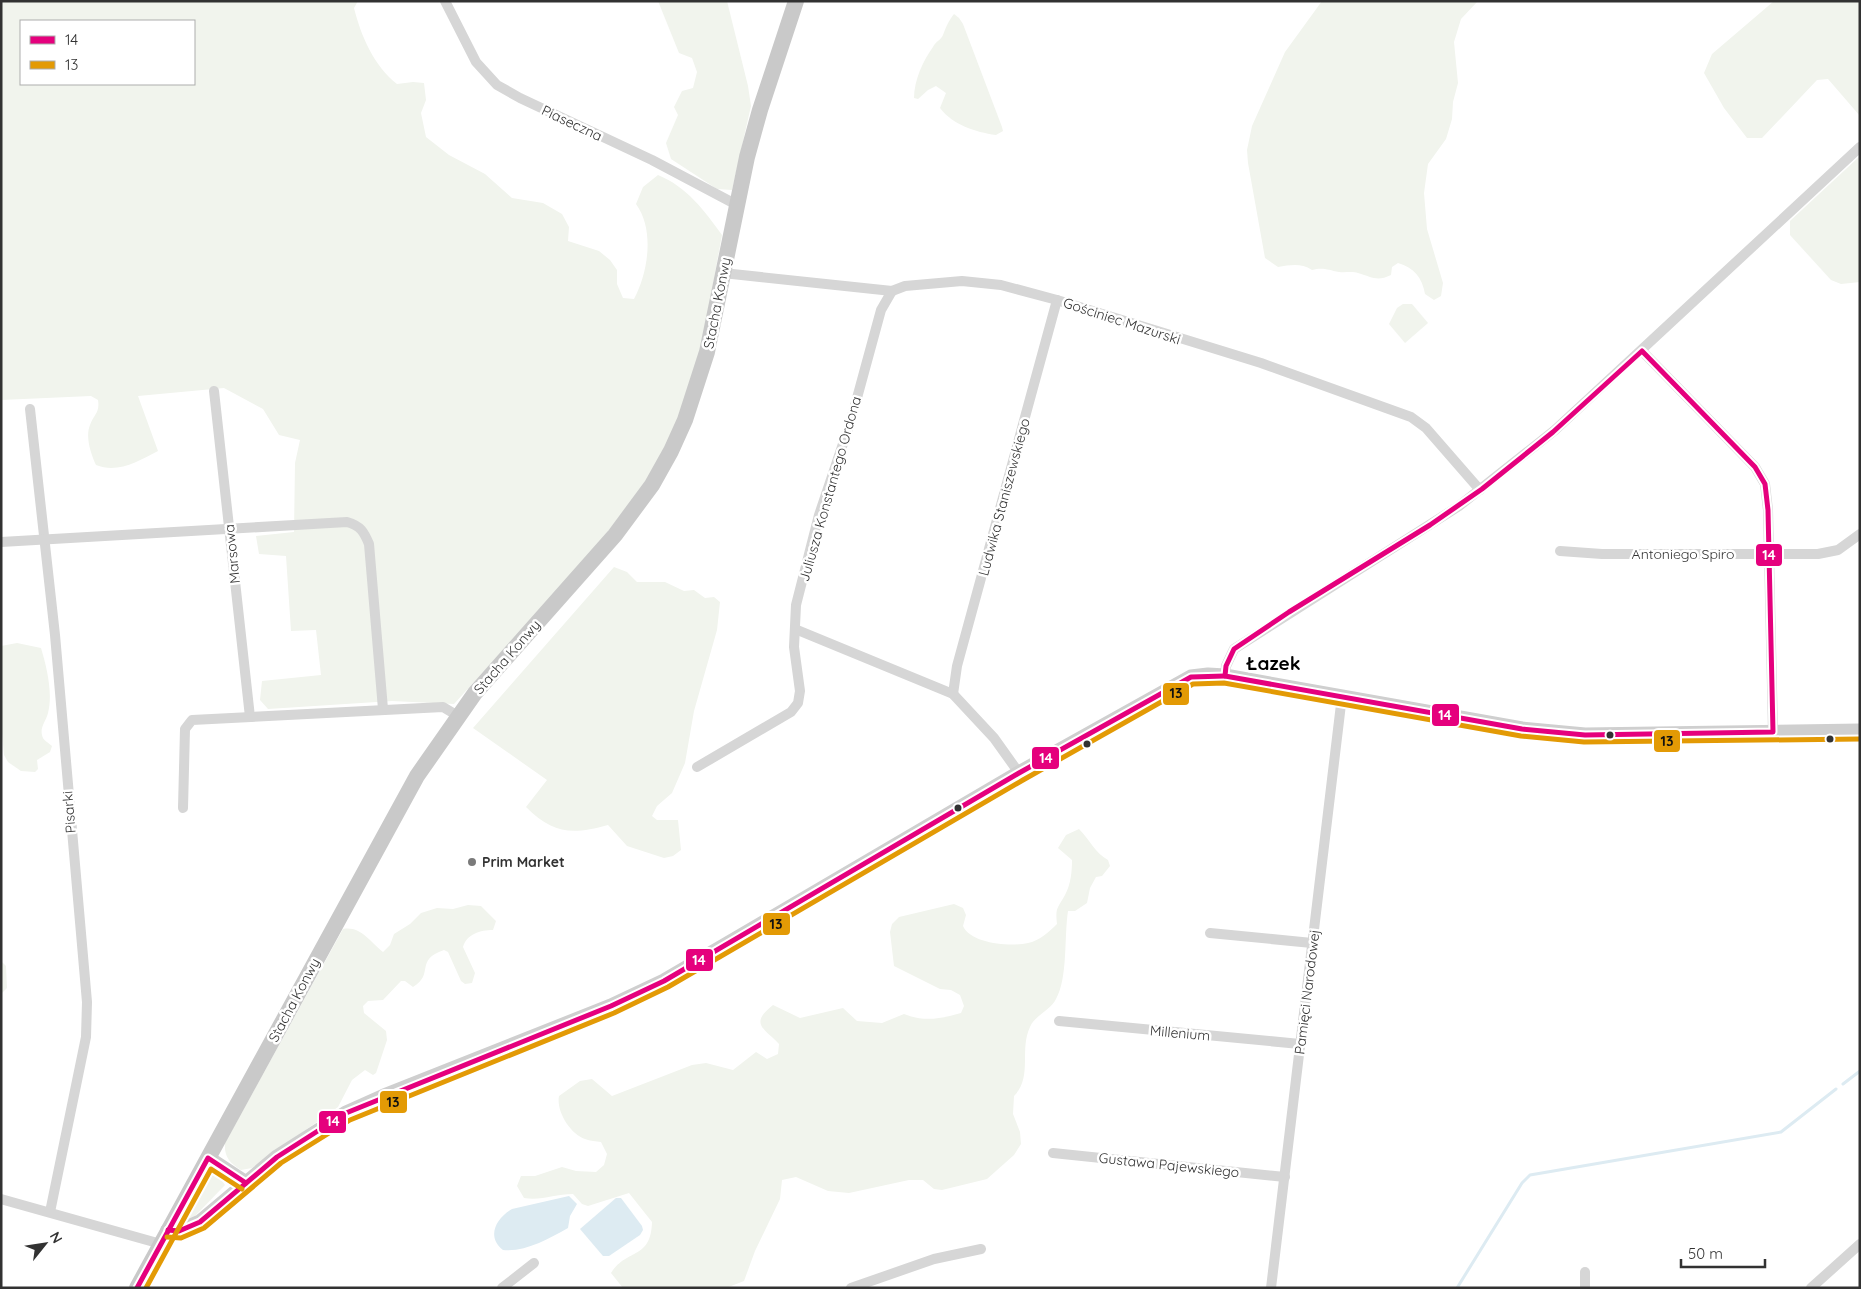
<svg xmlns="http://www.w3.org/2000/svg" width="1861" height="1289" font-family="Quicksand,sans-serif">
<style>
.green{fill:#f1f4ed;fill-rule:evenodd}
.water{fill:#ddebf2}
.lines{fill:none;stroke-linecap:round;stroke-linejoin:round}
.stream{stroke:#ddebf2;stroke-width:3}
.street{stroke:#d6d6d6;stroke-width:10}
.secondary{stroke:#cfcfcf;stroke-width:15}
.primary{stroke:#c9c9c9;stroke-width:16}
.bus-1-casing{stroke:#fff;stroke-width:9}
.bus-2-casing{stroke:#fff;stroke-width:9}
.bus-1{stroke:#e5007d;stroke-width:5}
.bus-2{stroke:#e39a05;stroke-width:5}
.bus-dot{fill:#323232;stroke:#fff;stroke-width:2}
.poi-dot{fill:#7a7a7a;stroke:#fff;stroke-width:2}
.labels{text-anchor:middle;stroke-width:5;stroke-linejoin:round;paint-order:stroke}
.street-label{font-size:14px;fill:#323232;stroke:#fff}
.poi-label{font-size:14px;font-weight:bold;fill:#323232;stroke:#fff;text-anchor:start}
.district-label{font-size:19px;font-weight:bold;fill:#000;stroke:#fff}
.line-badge{stroke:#fff;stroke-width:2}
.badge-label{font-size:14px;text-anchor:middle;font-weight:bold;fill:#fff}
.pale-badge-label{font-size:14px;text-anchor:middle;font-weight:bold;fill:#111}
</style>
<rect width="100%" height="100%" fill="#fff"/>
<g class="green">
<path d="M 1,1 L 358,1 L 354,8 C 361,36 374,66 397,84 L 413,82 L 424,83 L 426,100 L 421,113 L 426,137 L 449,155 L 485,174 L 512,198 L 543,203 L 562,214 L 569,227 L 568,241 L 599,251 L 610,260 L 617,270 L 617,284 L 623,298 L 634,299 C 648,273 655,230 636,204 L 643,187 L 658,175 C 687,187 704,210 722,235 L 695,381 L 669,442 L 645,483 L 589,556 L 454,704 L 392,701 L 268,709 L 260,700 L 262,681 L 321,675 L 316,630 L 291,631 L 286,556 L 259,554 L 256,536 L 294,532 L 295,463 L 300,440 L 279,435 L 263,409 L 224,388 L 138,396 L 158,451 C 138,461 118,474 96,465 C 91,454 85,437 90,425 C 94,414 100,413 98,400 L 91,396 L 1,400 ZM 21,21 L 194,21 L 194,84 L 21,84 Z"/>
<polygon points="658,1 727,1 748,86 751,106 732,190 717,189 671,159 666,143 678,115 674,107 682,91 693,88 697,72 692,58 679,53"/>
<path d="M 1322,1 L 1478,1 L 1461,19 L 1454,42 L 1458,83 L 1453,102 L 1452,119 L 1446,139 L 1428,164 L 1424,193 L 1427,229 L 1443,283 L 1441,296 L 1434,300 L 1425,294 C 1422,277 1414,268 1398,263 L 1392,267 L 1391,275 C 1377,282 1372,277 1358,273 C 1352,271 1345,273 1339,272 C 1328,270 1323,267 1312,270 C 1301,263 1291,265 1278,267 L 1265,258 L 1248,163 L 1247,150 L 1252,126 L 1285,52 Z"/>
<polygon points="1774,1 1860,1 1860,116 1828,79 1817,80 1762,138 1747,138 1724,108 1704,73 1712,54"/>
<path d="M 954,14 L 959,18 L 963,24 L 1002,127 L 1003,131 L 996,135 C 975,132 953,125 940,108 L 946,93 L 936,86 L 928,90 L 918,99 L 914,98 C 914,80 923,61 933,47 C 935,42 941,40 943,35 C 946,27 948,22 954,14 Z"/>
<polygon points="1860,156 1860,282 1841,284 1831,280 1790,235 1790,221"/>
<polygon points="1403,304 1412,304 1428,323 1405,343 1389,324 1397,308"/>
<path d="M 614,567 L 627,572 L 637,582 L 665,582 L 684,591 L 694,590 L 705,598 L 714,597 L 720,602 L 717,630 L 694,711 L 685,763 L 672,793 L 657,806 L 652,816 L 657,820 L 678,820 L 681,850 L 673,856 L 664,858 L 627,846 L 608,825 C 572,835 553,834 526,807 L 547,780 L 473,728 Z"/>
<path d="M 17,643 L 41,648 C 47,668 53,693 48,713 C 46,721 40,727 42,735 C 43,741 48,742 52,746 L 50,752 L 37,760 L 38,769 L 35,772 L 21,771 L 8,762 L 4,755 L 1,722 L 1,646 Z"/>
<path d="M 1079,829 C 1090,840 1095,853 1108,860 L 1110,866 L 1102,876 L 1096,877 L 1090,888 L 1087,903 L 1075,911 L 1068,911 C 1064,937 1068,978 1056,999 C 1051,1010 1035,1015 1030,1027 C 1019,1050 1033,1077 1014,1096 L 1013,1114 L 1020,1132 L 1021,1144 L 1014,1155 L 987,1179 L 942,1190 L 934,1189 L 923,1180 L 909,1180 L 849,1193 L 828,1191 L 796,1177 L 782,1180 L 780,1199 L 755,1251 L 744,1281 L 726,1288 L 623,1288 L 611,1273 C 627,1248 651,1260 652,1222 L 629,1193 L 588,1206 L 582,1204 L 573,1194 C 555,1194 541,1201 524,1198 L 517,1186 L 521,1176 L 535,1176 L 562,1167 L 576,1171 L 596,1172 L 604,1165 L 607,1154 L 601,1142 C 596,1141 590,1141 585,1139 C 570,1134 556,1111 559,1096 L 580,1081 L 592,1079 L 612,1096 L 692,1065 L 706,1063 L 733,1070 L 756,1052 L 767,1059 L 778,1054 L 779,1044 C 764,1028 749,1024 773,1005 L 800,1018 L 843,1008 L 857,1021 L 882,1023 L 904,1014 C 924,1022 940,1019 961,1013 L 964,1006 L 960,995 L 951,990 L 940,989 L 894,966 L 890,932 L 892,924 L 899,917 L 954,904 L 963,908 L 966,915 L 963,926 C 971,944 1011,947 1028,943 C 1039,941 1049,932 1057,924 C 1055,907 1058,908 1065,895 C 1071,884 1072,871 1072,860 L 1058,848 L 1066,835 Z"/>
<path d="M 468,905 L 481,906 L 496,921 L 493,930 C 480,930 467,934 463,947 L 475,973 L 472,983 L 465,984 L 461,981 L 448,952 L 444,950 C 414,960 435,974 413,987 L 405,981 L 401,981 L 383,1000 L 368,1001 L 363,1006 L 364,1013 L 386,1031 L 387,1040 L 376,1073 L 373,1075 L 365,1070 L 352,1080 L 338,1107 L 252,1168 L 241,1170 C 229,1163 224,1156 225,1143 L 343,929 C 361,926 369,941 383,952 L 390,945 L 394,934 L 410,924 L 421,913 L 437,908 L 453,909 Z"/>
<polygon points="1,961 6,966 7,988 1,994"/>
<polygon points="212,1175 218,1175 225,1185 195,1216 190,1218 187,1217 186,1213 206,1177"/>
</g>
<g class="water">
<path d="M 569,1196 L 577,1204 L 570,1216 L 568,1228 C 548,1239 526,1252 503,1250 C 486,1237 496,1218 512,1209 Z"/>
<polygon points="616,1198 621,1198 642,1226 643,1230 640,1235 609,1256 603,1256 580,1229"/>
</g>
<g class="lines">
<g class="stream">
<polyline points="1843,1084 1860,1071"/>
<polyline points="1457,1288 1522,1183 1530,1175 1781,1132 1836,1089"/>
</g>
<g class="street">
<polyline points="445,1 476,62 497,85 520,98 652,160 737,205"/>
<polyline points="723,273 892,291 905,286 962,281 1001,285 1057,300 1261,363 1411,417 1426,428 1480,490"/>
<polyline points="1642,351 1755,467 1765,484 1768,510 1773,732"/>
<polyline points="214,391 250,717"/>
<polyline points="30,409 55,635 87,1002 86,1037 50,1212"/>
<path d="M 1,542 L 347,522 C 361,526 364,532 369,544 L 383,709"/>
<polyline points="1560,551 1602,554 1818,554 1838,550 1860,534"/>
<polyline points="795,629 953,694 994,738 1019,773"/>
<polyline points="1225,676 1226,666 1234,649 1459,506 1555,430 1860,147"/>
<polyline points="953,694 957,666 1057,300"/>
<polyline points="697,767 791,712 798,703 800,691 794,647 796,605 819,515 851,420 881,310 892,291"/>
<polyline points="183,808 185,729 192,720 443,707 458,716"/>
<polyline points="1210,933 1312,943"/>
<polyline points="1059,1021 1300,1044"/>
<polyline points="1053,1153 1285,1177"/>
<polyline points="1,1199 161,1244"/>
<polyline points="502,1288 534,1263"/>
<polyline points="851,1288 934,1259 981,1249"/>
<polyline points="1271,1288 1342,696"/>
<polyline points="1585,1288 1585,1272"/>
<polyline points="1811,1288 1860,1244"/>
</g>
<g class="secondary">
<polyline points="208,1158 246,1183"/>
<polyline points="168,1230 179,1231 200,1222 277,1157 346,1113 384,1096 611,1006 664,981 1019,773 1191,677 1208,675 1225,676 1522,729 1585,735 1860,731"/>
</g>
<polyline class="primary" points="137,1288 417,776 475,693 615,535 652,485 671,451 685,420 707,352 747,157 760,110 796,1"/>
<g class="bus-1-casing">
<g id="bus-1">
<polygon points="1642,351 1755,467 1765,484 1768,510 1773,732 1585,735 1522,729 1225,676 1226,666 1234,649 1289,612 1430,525 1482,489 1553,432"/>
<polyline points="168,1230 179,1231 200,1222 277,1157 346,1113 611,1006 664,981 1019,773 1191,677 1225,676"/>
<polyline points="137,1288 208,1158 246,1183"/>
</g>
</g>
<g class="bus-2-casing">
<g id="bus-2">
<polyline points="167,1237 181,1238 204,1228 281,1163 350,1120 614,1013 668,987 1023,780 1193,684 1224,683 1521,736 1584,742 1860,739"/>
<polyline points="146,1288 211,1169 242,1189"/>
</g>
</g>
<use href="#bus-1" class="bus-1"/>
<use href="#bus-2" class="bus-2"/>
</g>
<g class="bus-dot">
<circle cx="1610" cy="735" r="4.5"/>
<circle cx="1830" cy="739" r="4.5"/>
<circle cx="1087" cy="744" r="4.5"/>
<circle cx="958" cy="808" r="4.5"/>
</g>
<circle class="poi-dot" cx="472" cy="862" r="5"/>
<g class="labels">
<g class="street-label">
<text transform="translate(572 123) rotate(25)" y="5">Piaseczna</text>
<text transform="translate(717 303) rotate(-79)" y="5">Stacha Konwy</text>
<text transform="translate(1122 321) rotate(18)" y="5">Gościniec Mazurski</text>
<text transform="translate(830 489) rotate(-74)" y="5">Juliusza Konstantego Ordona</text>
<text transform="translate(1004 497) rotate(-75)" y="5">Ludwika Staniszewskiego</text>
<text transform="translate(232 554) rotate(-96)" y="5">Marsowa</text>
<text x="1683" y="559">Antoniego Spiro</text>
<text transform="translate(507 657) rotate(-49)" y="5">Stacha Konwy</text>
<text transform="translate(69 812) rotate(-95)" y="5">Pisarki</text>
<text transform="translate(1307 992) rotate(-83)" y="5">Pamięci Narodowej</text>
<text transform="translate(294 1000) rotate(-62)" y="5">Stacha Konwy</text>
<text transform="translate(1180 1033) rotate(5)" y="5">Millenium</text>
<text transform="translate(1169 1165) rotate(6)" y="5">Gustawa Pajewskiego</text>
</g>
<g class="poi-label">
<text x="482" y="867">Prim Market</text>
</g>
<g class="district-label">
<text x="1273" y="670">Łazek</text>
</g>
</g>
<g class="line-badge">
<rect x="1755" y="543" width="28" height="24" rx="5" fill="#e5007d"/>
<rect x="1162" y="682" width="28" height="24" rx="5" fill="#e39a05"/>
<rect x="1431" y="703" width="29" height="24" rx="5" fill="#e5007d"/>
<rect x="1653" y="729" width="28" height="24" rx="5" fill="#e39a05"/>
<rect x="1031" y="746" width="29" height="24" rx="5" fill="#e5007d"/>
<rect x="762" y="912" width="29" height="24" rx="5" fill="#e39a05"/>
<rect x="685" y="948" width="29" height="24" rx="5" fill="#e5007d"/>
<rect x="379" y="1090" width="29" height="24" rx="5" fill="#e39a05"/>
<rect x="318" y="1110" width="29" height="24" rx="5" fill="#e5007d"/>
</g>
<g class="badge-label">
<text x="1769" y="560">14</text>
<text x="1445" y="720">14</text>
<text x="1046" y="763">14</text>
<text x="699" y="965">14</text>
<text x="333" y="1126">14</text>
</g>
<g class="pale-badge-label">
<text x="1176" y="698">13</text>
<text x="1667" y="746">13</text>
<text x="776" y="929">13</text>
<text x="393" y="1107">13</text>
</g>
<rect width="1861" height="1289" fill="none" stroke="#323232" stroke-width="5"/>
<rect x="20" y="20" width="175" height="65" fill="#ffffff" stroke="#adadad"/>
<rect x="30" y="36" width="25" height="8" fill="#e5007d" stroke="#adadad"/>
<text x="65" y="45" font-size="15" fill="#323232">14</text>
<rect x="30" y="61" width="25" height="8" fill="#e39a05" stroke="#adadad"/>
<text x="65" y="70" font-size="15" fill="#323232">13</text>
<g transform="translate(45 1244) rotate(60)" stroke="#ffffff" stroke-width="4" paint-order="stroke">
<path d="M0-4L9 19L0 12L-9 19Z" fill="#323232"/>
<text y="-8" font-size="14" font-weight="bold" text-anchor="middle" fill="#323232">N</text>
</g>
<path d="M1681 1259v8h84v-8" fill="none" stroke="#323232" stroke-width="2.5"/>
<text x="1688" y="1259" font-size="15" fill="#323232" stroke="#ffffff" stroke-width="4" paint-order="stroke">50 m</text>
</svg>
